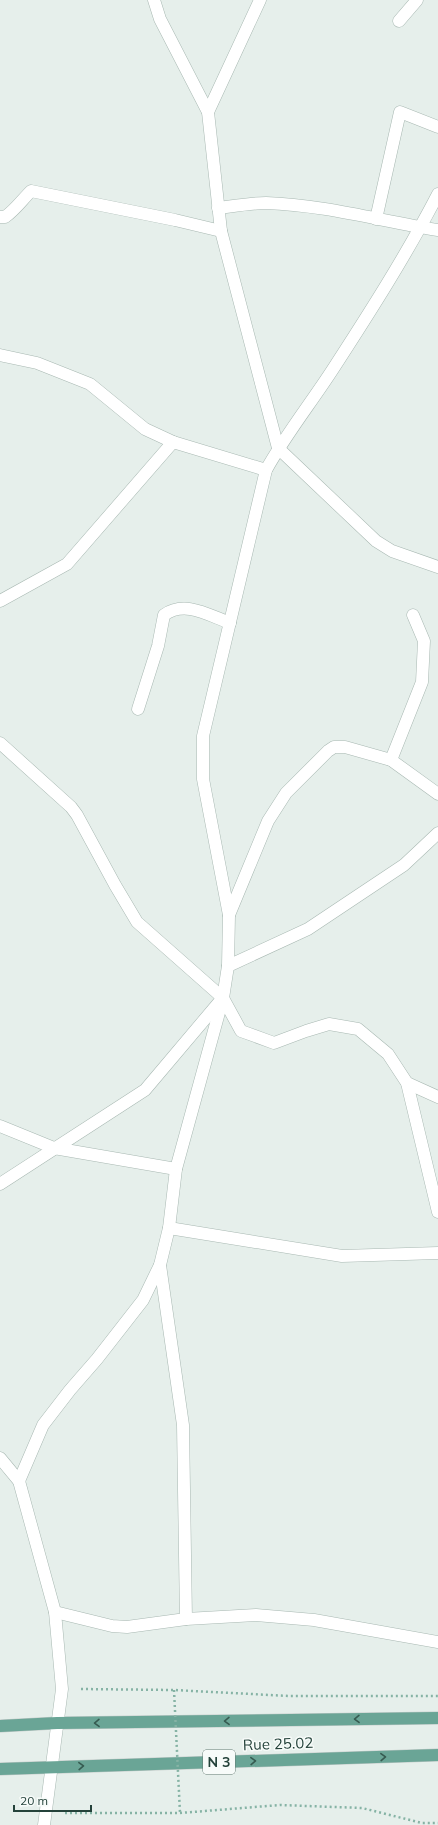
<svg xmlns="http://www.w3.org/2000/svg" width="438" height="1825" font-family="Mulish,sans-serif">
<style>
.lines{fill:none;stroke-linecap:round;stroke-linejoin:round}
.street-casing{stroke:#a8b8b2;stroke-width:13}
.primary-casing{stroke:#c2cac8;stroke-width:13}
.path{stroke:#86b3a5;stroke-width:2.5;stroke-dasharray:2 3;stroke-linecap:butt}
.street{stroke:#fff;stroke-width:12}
.primary{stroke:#6aa596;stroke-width:12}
.path-bridge{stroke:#86b3a5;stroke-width:2.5;stroke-dasharray:2 3;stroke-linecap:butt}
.oneway{stroke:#365b51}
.labels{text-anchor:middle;stroke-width:3;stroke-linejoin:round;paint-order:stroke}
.shield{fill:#f7fbf9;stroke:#637a73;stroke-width:1}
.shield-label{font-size:14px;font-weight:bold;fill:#24423a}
.street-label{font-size:15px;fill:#24423a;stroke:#f7fbf9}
</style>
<rect width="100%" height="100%" fill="#e6efeb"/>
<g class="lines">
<g class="street-casing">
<g id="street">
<polyline points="154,0 160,19 208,112 221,231 278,448 376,541 392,551 438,567"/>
<polyline points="399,21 417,0"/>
<polyline points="208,112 260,0"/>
<path d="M 218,208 C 234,206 251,203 266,203 C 325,205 381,221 438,230"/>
<path d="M 0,217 L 5,217 C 15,210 22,200 31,191 L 175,220 L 221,231"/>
<polyline points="376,219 400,112 438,127"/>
<polyline points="0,355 37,363 90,384 145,429 173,442"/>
<polyline points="0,601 67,564 173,442 266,470"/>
<path d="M 138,709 L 158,646 L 164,615 C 185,600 208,615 230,623"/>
<polyline points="0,743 71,807 77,815 115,885 137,922 223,998 241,1031 274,1043 306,1031 329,1024 358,1029 388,1054 407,1083 438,1212"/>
<polyline points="391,760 422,682 424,641 413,615"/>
<polyline points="229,915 268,821 286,793 328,751 334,747 345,747 391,760 438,794"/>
<polyline points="228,966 308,929 404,865 438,833"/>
<polyline points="407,1083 438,1097"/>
<polyline points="0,1126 54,1148 176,1169"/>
<polyline points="0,1184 145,1090 221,1000"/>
<polyline points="169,1228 342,1256 438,1253"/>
<polyline points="160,1265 183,1425 186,1619"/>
<polyline points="0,1458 19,1481 55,1612 62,1689 44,1825"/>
<path d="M 19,1481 L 43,1425 L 70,1390 L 97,1359 L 143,1300 L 160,1265 L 169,1228 L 176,1169 L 223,998 L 228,966 L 229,915 L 203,779 L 203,736 L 266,470 C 286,434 311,403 333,369 C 370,312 407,254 438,194"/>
<polyline points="55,1612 112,1626 127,1627 186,1619 256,1615 314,1620 438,1642"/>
</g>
</g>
<g class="primary-casing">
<g id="primary">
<polyline points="0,1726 57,1723 438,1718"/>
<polyline points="0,1769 438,1755"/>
</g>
</g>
<g class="path">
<polyline points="81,1689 174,1690 289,1696 438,1696"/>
<polyline points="65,1813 180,1813 280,1805 362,1808 422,1823 438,1823"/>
</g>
<use href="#street" class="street"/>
<use href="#primary" class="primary"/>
<polyline class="path-bridge" points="174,1690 180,1813"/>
</g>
<defs><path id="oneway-chevron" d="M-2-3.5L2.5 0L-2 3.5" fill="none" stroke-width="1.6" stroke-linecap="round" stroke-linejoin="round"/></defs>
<g class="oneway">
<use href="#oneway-chevron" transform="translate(357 1719) rotate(179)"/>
<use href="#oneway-chevron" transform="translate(227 1721) rotate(179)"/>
<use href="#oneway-chevron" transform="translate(97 1723) rotate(179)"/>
<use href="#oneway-chevron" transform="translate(383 1757) rotate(-2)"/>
<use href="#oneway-chevron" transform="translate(253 1761) rotate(-2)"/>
<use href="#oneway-chevron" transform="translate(81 1766) rotate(-2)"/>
</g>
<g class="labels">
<rect class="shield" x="203" y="1750" width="32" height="24" rx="3"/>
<g class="shield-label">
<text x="219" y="1767">N 3</text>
</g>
<g class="street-label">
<text transform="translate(278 1744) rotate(-2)" y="5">Rue 25.02</text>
</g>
</g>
<path d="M14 1805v6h77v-6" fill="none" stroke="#24423a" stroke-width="2"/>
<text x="20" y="1805" font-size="12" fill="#24423a" stroke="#f7fbf9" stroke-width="3" paint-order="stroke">20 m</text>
</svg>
